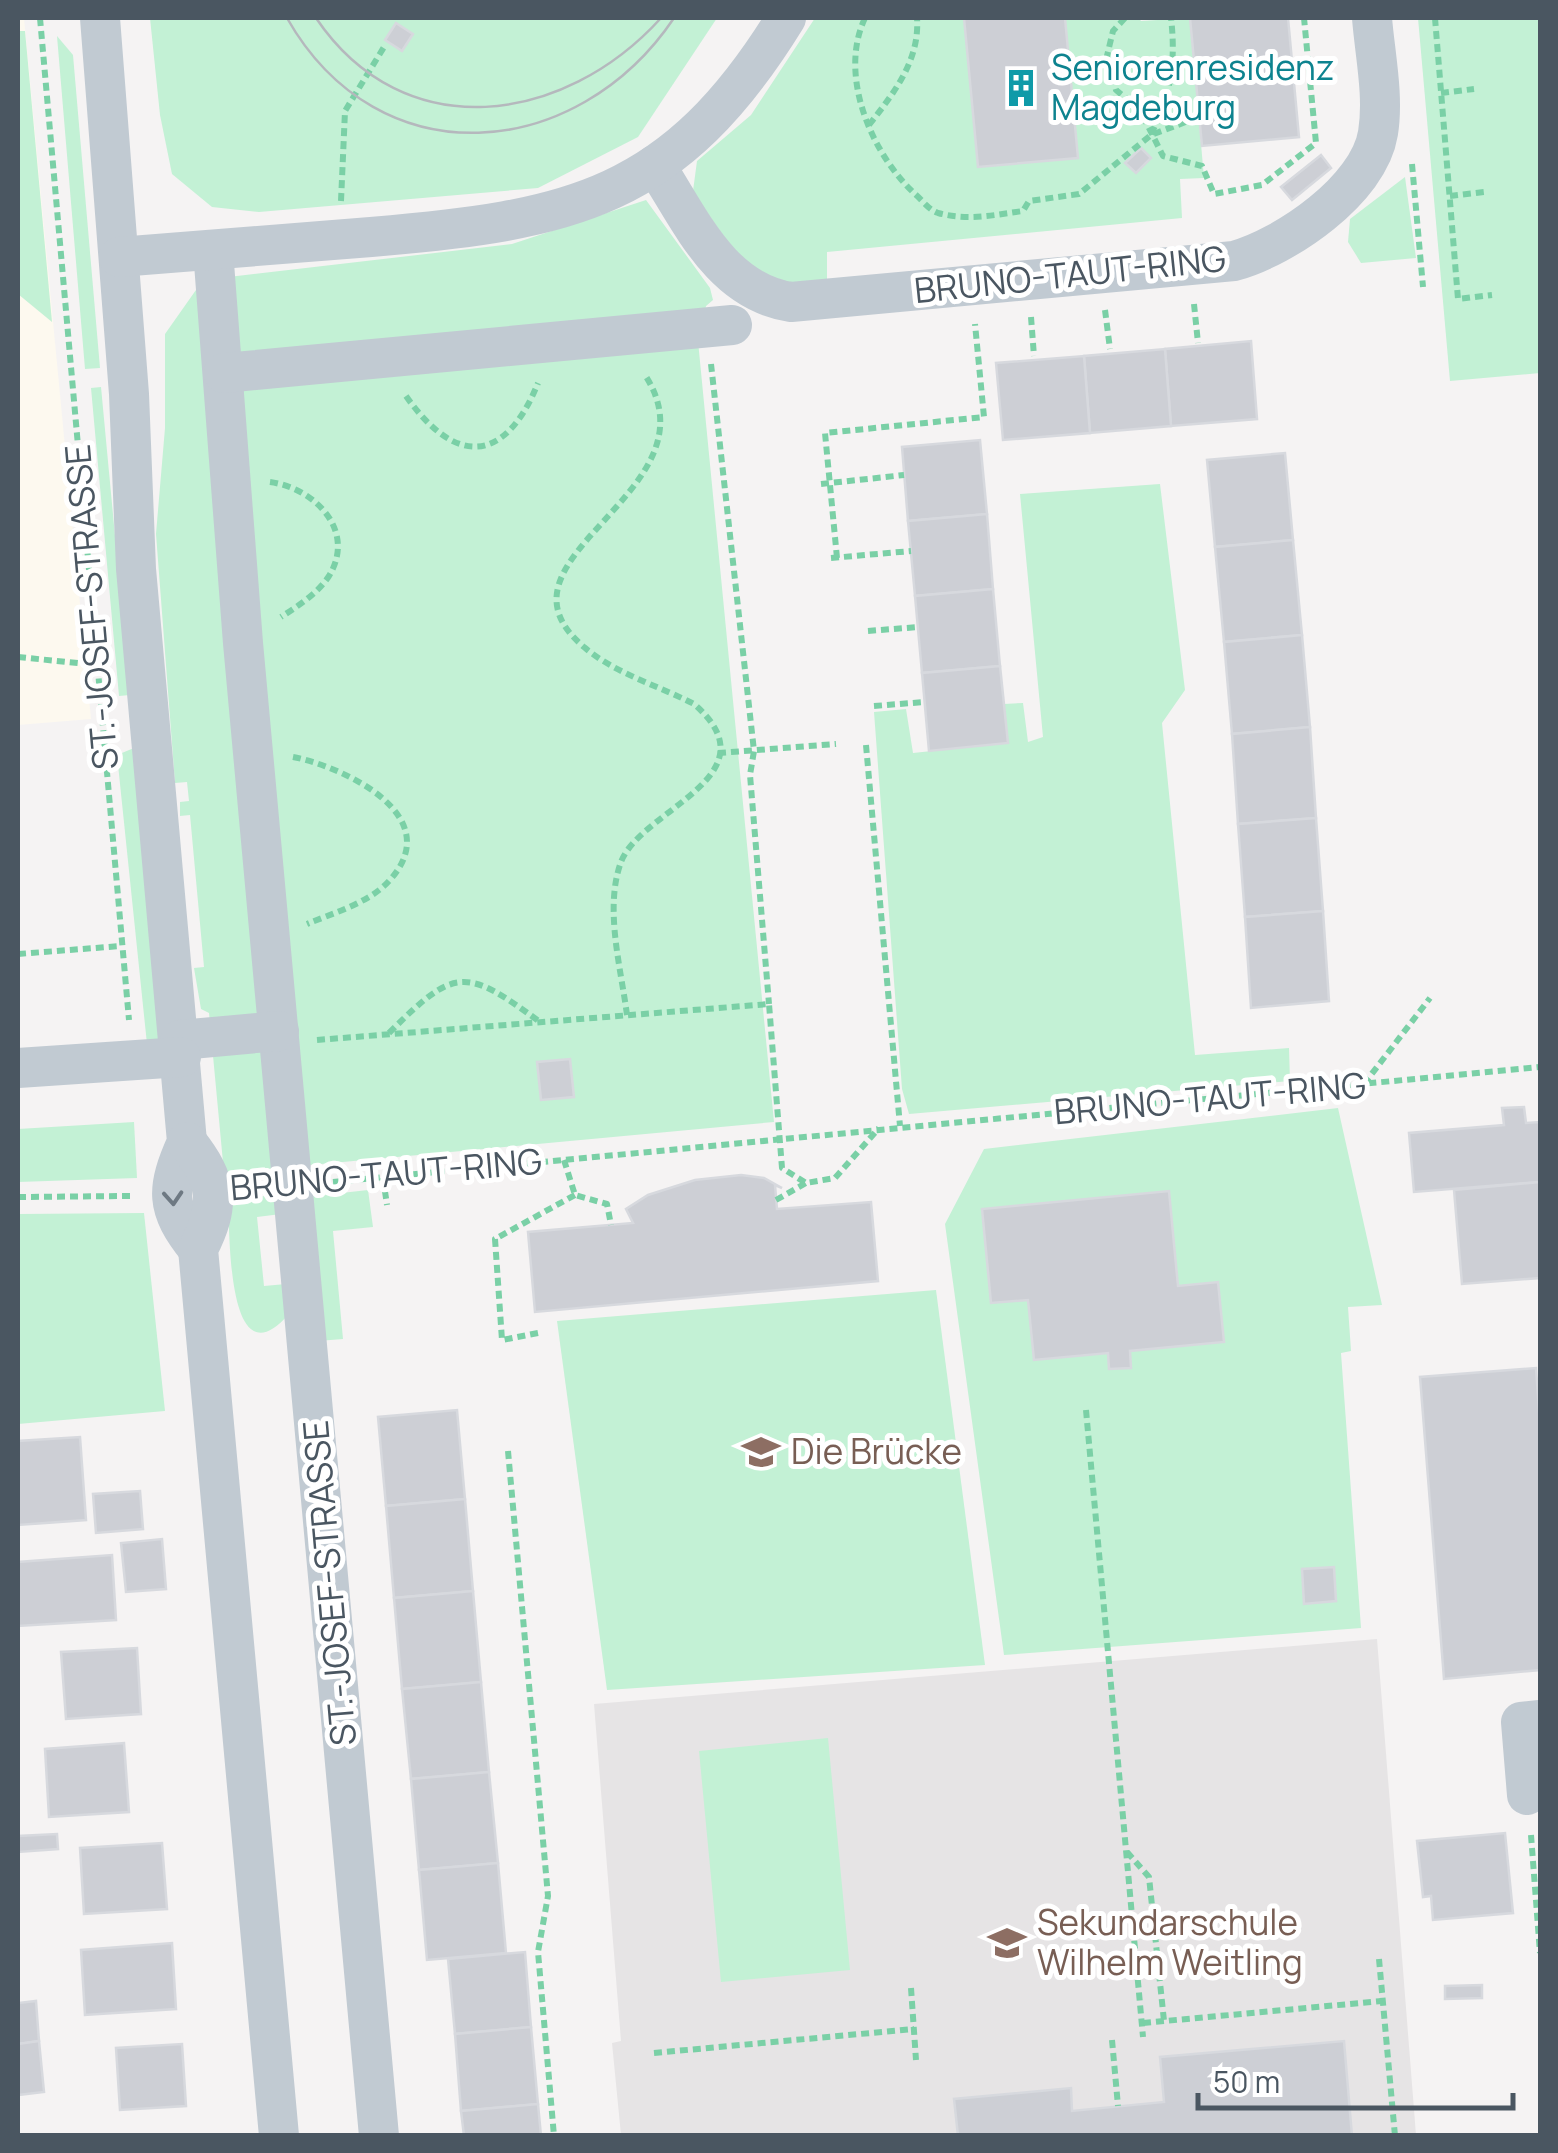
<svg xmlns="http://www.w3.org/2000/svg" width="1558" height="2153" font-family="Manrope,sans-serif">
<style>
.commercial{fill:#fdf9ef}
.education{fill:#e6e4e5}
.green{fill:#c3f1d5}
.building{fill:#cdcfd5;stroke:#d7d9de;stroke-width:2.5}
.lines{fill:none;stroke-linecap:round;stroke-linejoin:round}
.path{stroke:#7ad0a6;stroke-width:6;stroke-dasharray:8 5;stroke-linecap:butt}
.minor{stroke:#c1cad2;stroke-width:40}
.tram{stroke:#b5b8bd;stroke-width:2.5}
.oneway{stroke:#6e7983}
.labels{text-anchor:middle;stroke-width:10;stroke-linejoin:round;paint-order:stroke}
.culture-label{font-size:35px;fill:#0d838f;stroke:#fff;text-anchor:start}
.street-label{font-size:35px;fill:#4a5661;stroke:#fff}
.education-label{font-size:35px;fill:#785e54;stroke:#fff;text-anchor:start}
</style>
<rect width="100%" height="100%" fill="#f5f3f3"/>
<polygon class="commercial" points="18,18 24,18 91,719 18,725"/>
<polygon class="education" points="1377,1639 1416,2135 621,2135 612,2043 621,2041 594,1704"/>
<g class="green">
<polygon points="150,18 717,18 638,137 538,188 259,212 212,207 172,174 160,115"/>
<path d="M 815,18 L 964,18 L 979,167 L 1078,158 L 1065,18 L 1139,18 L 1141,21 L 1190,18 L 1204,178 L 1180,179 L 1182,218 L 827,252 L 827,283 C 815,284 799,287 787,284 C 743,274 716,225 693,191 L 697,161 L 751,115 Z"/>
<polygon points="1418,18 1540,18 1540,373 1450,381"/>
<polygon points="18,31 25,31 52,322 18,294"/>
<polygon points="57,36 73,55 100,368 85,369"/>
<polygon points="1405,177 1416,258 1361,263 1348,242 1350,219"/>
<polygon points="646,200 710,288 713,300 706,306 698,341 774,1122 224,1173 209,1013 201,1009 194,968 204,967 190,815 180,816 180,802 189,801 187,782 175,783 156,534 165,428 165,334 203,280 512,244"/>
<polygon points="101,387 130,695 119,696 91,388"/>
<polygon points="1160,484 1185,690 1162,723 1195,1055 1289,1048 1290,1081 909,1114 902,1089 874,712 906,709 913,753 1007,743 1004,704 1023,703 1028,742 1043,737 1020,494"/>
<polygon points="134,748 159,1043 147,1044 117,755"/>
<polygon points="1338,1108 1382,1305 1348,1307 1351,1351 1341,1353 1361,1628 1004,1655 945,1224 984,1149"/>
<polygon points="134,1122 137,1178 18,1182 18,1129"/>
<polygon points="368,1190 373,1227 333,1231 343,1339 318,1341 306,1197"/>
<path d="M 278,1195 L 281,1214 L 257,1217 L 264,1286 L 286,1284 L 289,1314 C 226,1386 230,1229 228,1199 Z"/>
<polygon points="144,1213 165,1411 18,1424 18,1214"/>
<polygon points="936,1290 985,1665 607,1690 557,1321"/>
<polygon points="828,1738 850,1970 721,1982 699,1751"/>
</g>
<g class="building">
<polygon points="964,18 1065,18 1078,158 978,167"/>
<polygon points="1190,18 1288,18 1299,137 1202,146"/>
<polygon points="396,23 413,34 402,51 385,40"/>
<polygon points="1141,148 1151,158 1136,173 1125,163"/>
<polygon points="1321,155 1331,168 1292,200 1281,187"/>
<polygon points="1251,341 1257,419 1171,426 1165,349"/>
<polygon points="1165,349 1171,426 1090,433 1084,356"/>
<polygon points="1084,356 1090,433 1003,440 996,363"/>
<polygon points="980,440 987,514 908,521 902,447"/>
<polygon points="1285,453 1293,540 1215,547 1207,460"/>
<polygon points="987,514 993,589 915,596 908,521"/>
<polygon points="1293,540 1302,635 1224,642 1215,547"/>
<polygon points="993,589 1000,666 922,673 915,596"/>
<polygon points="1302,635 1310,727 1232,734 1224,642"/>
<polygon points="1000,666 1008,743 929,751 922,673"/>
<polygon points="1310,727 1316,818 1238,824 1232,734"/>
<polygon points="1316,818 1323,911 1245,917 1238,824"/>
<polygon points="1323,911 1329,1001 1251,1008 1245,917"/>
<polygon points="570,1059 574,1097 541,1100 537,1062"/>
<polygon points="1524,1107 1526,1123 1540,1122 1540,1182 1414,1192 1409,1133 1504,1125 1502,1108"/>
<polygon points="741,1175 764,1178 782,1188 775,1185 777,1209 871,1202 878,1281 535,1312 528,1232 633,1223 626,1209 648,1195 695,1180"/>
<polygon points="1540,1182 1540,1278 1462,1284 1454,1190"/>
<polygon points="1169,1191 1178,1286 1218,1282 1224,1342 1130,1351 1131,1368 1109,1369 1108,1353 1034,1360 1028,1300 991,1303 982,1209"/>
<polygon points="1536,1368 1540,1424 1540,1670 1444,1679 1420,1377"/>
<polygon points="457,1410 465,1499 386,1506 378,1417"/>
<polygon points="80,1437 86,1520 18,1525 18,1441"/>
<polygon points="140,1491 143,1529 96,1533 93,1494"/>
<polygon points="465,1499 473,1591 394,1598 386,1506"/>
<polygon points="162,1539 166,1589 126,1592 121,1543"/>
<polygon points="112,1555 116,1620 18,1626 18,1562"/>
<polygon points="1334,1567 1336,1601 1304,1604 1302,1569"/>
<polygon points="473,1591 481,1682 402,1689 394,1598"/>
<polygon points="137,1648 141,1714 66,1719 61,1652"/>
<polygon points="481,1682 489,1772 411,1779 402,1689"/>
<polygon points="124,1743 129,1812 49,1817 45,1749"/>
<polygon points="489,1772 498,1863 419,1870 411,1779"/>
<polygon points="1505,1833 1513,1913 1433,1920 1431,1896 1423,1897 1417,1841"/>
<polygon points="57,1834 58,1849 18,1852 18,1836"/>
<polygon points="162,1843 167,1909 84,1914 80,1848"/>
<polygon points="498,1863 506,1953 427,1960 419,1870"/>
<polygon points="172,1943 176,2009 85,2015 81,1950"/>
<polygon points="525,1952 531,2027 455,2034 448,1959"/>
<polygon points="1482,1985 1482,1998 1445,1999 1445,1986"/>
<polygon points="36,2001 39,2041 18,2044 18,2003"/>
<polygon points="531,2027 538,2104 461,2111 455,2034"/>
<polygon points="39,2041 44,2092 18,2095 18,2044"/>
<polygon points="1344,2041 1352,2136 958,2136 954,2099 1071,2088 1072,2111 1164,2102 1160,2057"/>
<polygon points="182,2044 186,2106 120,2110 116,2048"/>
<polygon points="538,2104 541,2136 464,2136 461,2111"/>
</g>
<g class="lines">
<g class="path">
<polyline points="40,18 129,1020"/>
<path d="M 865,18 C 838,75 871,153 915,194 C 922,200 929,210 938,213 C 968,221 994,215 1023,211 L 1029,201 L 1079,194 L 1151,135 L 1199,117"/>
<polyline points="1125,18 1113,31 1106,60 1116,90 1140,110 1163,156 1202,166 1214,194 1262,185 1316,143 1304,18"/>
<polyline points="1435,18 1458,299 1492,295"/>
<polyline points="1441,93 1474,89"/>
<path d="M 869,125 C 894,93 920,60 917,18"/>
<path d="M 1151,134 C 1171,96 1176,61 1171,18"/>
<polyline points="1412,164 1423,287"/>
<polyline points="1450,196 1484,192"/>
<polyline points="341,201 345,111 384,47"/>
<polyline points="1194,304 1198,343"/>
<polyline points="1105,310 1110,349"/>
<polyline points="1031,317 1034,356"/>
<polyline points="711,364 754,751 750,775 769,1004"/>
<path d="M 406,396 C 455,466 505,465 538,383"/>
<path d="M 270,482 C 314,488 357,530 329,576 C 317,594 298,606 281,617"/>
<polyline points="821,484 904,475"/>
<polyline points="831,558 911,551"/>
<polyline points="837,558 825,433 984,417 975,324"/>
<polyline points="868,631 918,627"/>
<polyline points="18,657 97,665"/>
<polyline points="874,706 925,702"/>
<polyline points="866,745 900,1126"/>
<polyline points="718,753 836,744"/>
<path d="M 293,757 C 344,767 449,816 389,881 C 369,903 333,913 307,924"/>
<polyline points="18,954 121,946"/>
<path d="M 627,1015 C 621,968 604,908 621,862 C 641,809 777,776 694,704 C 659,686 614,673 584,647 C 477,557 722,493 645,375"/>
<path d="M 389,1033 C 455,967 465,967 540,1022"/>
<polyline points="317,1040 769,1004 782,1168 806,1183 835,1178 879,1128"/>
<polyline points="1364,1084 1430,998"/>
<polyline points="564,1160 575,1195 607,1204 611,1225"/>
<polyline points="383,1178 387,1205"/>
<polyline points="333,1182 1540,1067"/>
<polyline points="18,1197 131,1196"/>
<polyline points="776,1200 806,1183"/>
<polyline points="538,1333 502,1340 495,1239 575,1195"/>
<polyline points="1086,1410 1143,2037"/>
<polyline points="508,1451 548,1896 538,1952 554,2136"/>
<polyline points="1531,1835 1540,1953"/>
<polyline points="1127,1852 1149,1877 1164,2021"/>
<polyline points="1379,1959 1395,2136"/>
<polyline points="911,1988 916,2060"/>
<polyline points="1143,2023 1382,2001"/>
<polyline points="1112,2040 1118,2106"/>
<polyline points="654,2053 914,2029"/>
</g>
<g class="minor">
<path d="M 100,18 L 129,394 L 136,569 L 187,1142 C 166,1189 165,1208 198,1249"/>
<path d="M 655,165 C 691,220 720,291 791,302 L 1234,261 C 1285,247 1369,190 1378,133 C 1384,96 1375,55 1372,18"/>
<polyline points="213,250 243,643 379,2136"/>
<path d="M 119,257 C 203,251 287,244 371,237 C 571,220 674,200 786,18"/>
<polyline points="224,373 732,325"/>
<polyline points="180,1040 279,1031"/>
<polyline points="18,1068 181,1057"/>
<path d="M 187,1142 C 218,1181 221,1204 198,1249 L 279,2136"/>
<polyline points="1527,1795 1521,1722 1540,1720"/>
</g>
<g class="tram">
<path d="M 287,18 C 379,180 577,162 674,18"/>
<path d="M 316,18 C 404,148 564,125 661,18"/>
</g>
</g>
<defs><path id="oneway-chevron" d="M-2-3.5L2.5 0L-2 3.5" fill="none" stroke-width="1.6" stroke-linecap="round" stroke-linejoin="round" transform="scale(2.5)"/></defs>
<use class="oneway" href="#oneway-chevron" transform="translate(173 1198) rotate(86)"/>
<defs>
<g id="building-bare" transform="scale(3)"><path d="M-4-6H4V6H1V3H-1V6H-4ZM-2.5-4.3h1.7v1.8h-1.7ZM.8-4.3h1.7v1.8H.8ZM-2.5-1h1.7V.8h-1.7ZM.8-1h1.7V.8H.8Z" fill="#0f9aa8" stroke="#fff" stroke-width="2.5" paint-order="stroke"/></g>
<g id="school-bare" transform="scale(3)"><path d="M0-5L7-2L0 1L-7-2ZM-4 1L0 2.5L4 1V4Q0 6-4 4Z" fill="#8d6e63" stroke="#fff" stroke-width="2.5" paint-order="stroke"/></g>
</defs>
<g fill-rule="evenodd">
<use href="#building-bare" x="1021" y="88"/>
<use href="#school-bare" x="761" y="1452"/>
<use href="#school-bare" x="1007" y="1943"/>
</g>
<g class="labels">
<g class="culture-label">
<text x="1051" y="80">Seniorenresidenz<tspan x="1051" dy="40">Magdeburg</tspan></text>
</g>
<g class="street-label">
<text transform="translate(1070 275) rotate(-6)" y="12">BRUNO-TAUT-RING</text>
<text transform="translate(92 607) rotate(-95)" y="12">ST.-JOSEF-STRASSE</text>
<text transform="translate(1210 1099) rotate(-5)" y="12">BRUNO-TAUT-RING</text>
<text transform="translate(386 1175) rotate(-5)" y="12">BRUNO-TAUT-RING</text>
<text transform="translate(330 1583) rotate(-95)" y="12">ST.-JOSEF-STRASSE</text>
</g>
<g class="education-label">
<text x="791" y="1464">Die Brücke</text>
<text x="1037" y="1935">Sekundarschule<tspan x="1037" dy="40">Wilhelm Weitling</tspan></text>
</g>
</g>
<rect width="1558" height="2153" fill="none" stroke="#4a5661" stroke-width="40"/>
<path d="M1198 2093v15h315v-15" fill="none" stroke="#4a5661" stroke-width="5"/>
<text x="1213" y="2093" font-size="30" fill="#4a5661" stroke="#ffffff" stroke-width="8" paint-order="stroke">50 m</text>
</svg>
